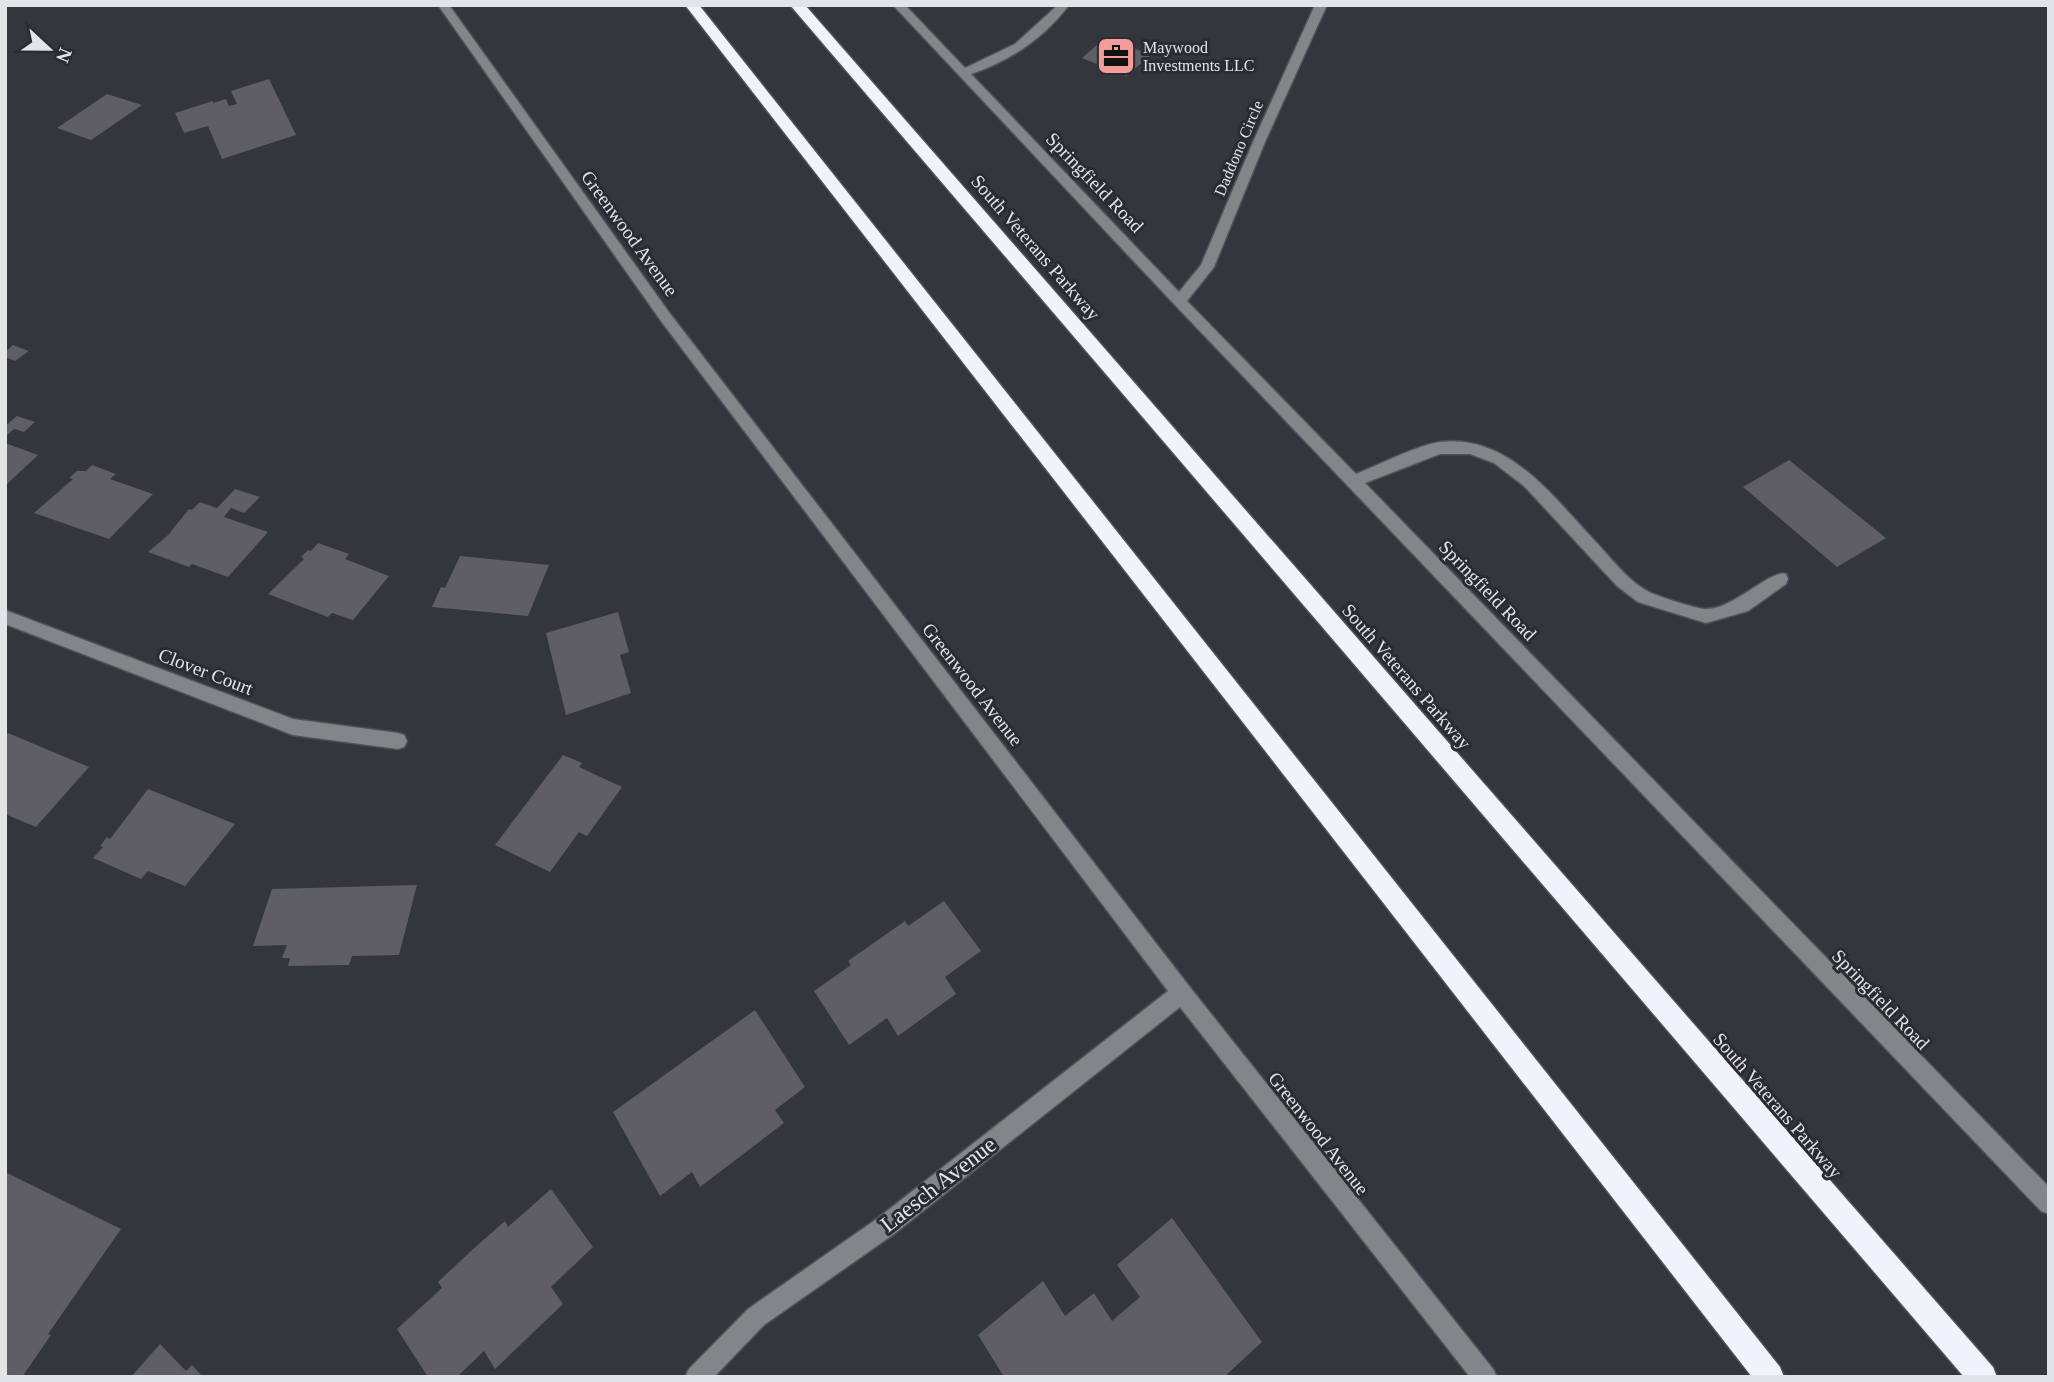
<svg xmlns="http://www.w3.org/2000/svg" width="2054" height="1382" font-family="Georgia,serif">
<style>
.building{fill:#5f5d65}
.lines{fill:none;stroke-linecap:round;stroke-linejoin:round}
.minor-casing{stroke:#4f5258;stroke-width:3}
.highway-casing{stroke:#4f5258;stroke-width:3}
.minor{fill:#848589;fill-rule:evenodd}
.highway{fill:#f0f3fc;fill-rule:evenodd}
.labels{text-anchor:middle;stroke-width:6;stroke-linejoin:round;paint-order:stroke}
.far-poi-label{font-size:16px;fill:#e2e4e8;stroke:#292c33;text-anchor:start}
.far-street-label{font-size:16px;fill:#e2e4e8;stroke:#292c33}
.street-label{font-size:19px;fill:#e2e4e8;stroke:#292c33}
.near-street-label{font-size:23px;fill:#e2e4e8;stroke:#292c33}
</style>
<rect width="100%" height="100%" fill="#33363d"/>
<g class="building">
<polygon points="1106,37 1151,55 1126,76 1082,58"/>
<polygon points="269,79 296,135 222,159 208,126 184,133 175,113 213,101 213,103 226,99 229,106 237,104 231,91"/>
<polygon points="107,94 142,105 91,140 57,128"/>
<polygon points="13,345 29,351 15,361 5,357 5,352"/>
<polygon points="17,416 35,422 24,432 14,429 5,437 5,426"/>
<polygon points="5,443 38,455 5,486"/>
<polygon points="1789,460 1886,538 1837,567 1743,487"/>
<polygon points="92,465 116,474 110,479 153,494 109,539 34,513 73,479 69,478 77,471 86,471"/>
<polygon points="235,489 260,497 244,513 231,508 224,517 268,532 228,577 192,564 189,567 148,552 168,535 189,509 192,510 200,502 217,508"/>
<polygon points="318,543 349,554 345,559 389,576 353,620 332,613 328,617 268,594 304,559 301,557 308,550 311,551"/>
<polygon points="460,556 549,565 528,616 432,607 441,587 445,588"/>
<polygon points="618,612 629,652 620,655 631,693 566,715 546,633"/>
<polygon points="8,733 89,767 36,827 5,814 5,736"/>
<polygon points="563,755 582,763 579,767 622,787 587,836 579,832 550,872 495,845"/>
<polygon points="148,789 235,824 185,886 148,871 141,879 93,858 103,847 100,846 107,837 110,839"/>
<polygon points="417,885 399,955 352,956 349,965 288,966 290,958 282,958 287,945 253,946 272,889"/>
<polygon points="944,901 981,951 945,977 956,994 898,1036 887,1018 849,1045 814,991 851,965 848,961 905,921 908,926"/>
<polygon points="755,1010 805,1087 775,1110 784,1123 700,1187 692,1172 660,1196 613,1112"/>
<polygon points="5,1172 121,1229 48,1334 51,1335 22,1377 5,1377"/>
<polygon points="551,1189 593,1247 551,1287 563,1304 495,1369 484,1351 457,1377 428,1377 397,1329 442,1288 438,1282 472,1250 505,1221 508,1227"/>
<polygon points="1172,1218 1262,1342 1224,1377 1004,1377 978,1335 1043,1281 1065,1316 1094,1293 1112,1321 1140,1297 1117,1265"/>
<polygon points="160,1344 186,1371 192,1365 203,1377 131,1377"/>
</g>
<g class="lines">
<g class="minor-casing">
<g id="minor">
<polygon points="438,5 449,5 671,315 1189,986 1493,1369 1497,1377 1470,1377 1180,1007 894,1234 764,1325 714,1377 685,1377 689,1369 748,1309 878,1218 1168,991 661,321"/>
<path d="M 893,5 L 905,5 L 965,68 L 1015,44 L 1058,5 L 1069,5 C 1044,38 1010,61 971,74 L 1179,292 L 1201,265 L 1253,142 L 1315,5 L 1327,5 L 1265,142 L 1214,267 L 1187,301 L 1356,474 C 1378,465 1418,445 1440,442 C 1509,434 1553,497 1595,541 C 1611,558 1628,581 1649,592 C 1660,597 1694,608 1705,609 C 1733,610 1770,569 1786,574 L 1788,579 L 1786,584 L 1748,611 L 1706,623 L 1638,602 L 1617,586 L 1524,486 L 1494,463 L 1470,454 L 1440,454 L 1365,483 L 2049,1187 L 2049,1214 L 2041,1211 L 1174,304 Z"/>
<polygon points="5,610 293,719 398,733 404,735 407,741 404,747 398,749 293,735 5,624"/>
</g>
</g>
<g class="highway-casing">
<g id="highway">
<polygon points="685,5 699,5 1780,1367 1784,1377 1752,1377"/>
<polygon points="790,5 805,5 1993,1367 1997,1377 1964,1377"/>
</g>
</g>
<use href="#minor" class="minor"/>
<use href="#highway" class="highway"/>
</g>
<defs>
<g id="office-square" transform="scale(2.0125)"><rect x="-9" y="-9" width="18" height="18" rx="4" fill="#f59b9b" stroke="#292c33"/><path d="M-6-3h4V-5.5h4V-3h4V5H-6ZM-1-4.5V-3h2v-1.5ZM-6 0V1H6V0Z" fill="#111"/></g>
</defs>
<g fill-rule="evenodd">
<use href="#office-square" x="1116" y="56"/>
</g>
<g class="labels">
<g class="far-poi-label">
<text x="1143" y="53">Maywood<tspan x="1143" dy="18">Investments LLC</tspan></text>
</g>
<g class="far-street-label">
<text transform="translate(1238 148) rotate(-67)" y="6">Daddono Circle</text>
</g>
<g class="street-label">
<text transform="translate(1095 182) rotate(46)" y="7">Springfield Road</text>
<text transform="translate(630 233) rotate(54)" y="7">Greenwood Avenue</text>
<text transform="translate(1036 247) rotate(49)" y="7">South Veterans Parkway</text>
<text transform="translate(1488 590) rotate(46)" y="7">Springfield Road</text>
<text transform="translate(206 671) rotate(21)" y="7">Clover Court</text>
<text transform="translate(1407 676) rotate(49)" y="7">South Veterans Parkway</text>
<text transform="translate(973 684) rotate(52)" y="7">Greenwood Avenue</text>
<text transform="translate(1881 999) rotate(46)" y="7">Springfield Road</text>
<text transform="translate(1778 1105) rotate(49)" y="7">South Veterans Parkway</text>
<text transform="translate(1319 1133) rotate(52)" y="7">Greenwood Avenue</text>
</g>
<g class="near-street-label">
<text transform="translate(938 1184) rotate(-38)" y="8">Laesch Avenue</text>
</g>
</g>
<rect width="2054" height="1382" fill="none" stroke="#e2e4e8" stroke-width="14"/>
<g transform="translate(49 49) rotate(112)" stroke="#292c33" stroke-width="5" paint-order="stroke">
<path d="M0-5L12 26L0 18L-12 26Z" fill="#e2e4e8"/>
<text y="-10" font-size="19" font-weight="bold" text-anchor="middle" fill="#e2e4e8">N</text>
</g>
</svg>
